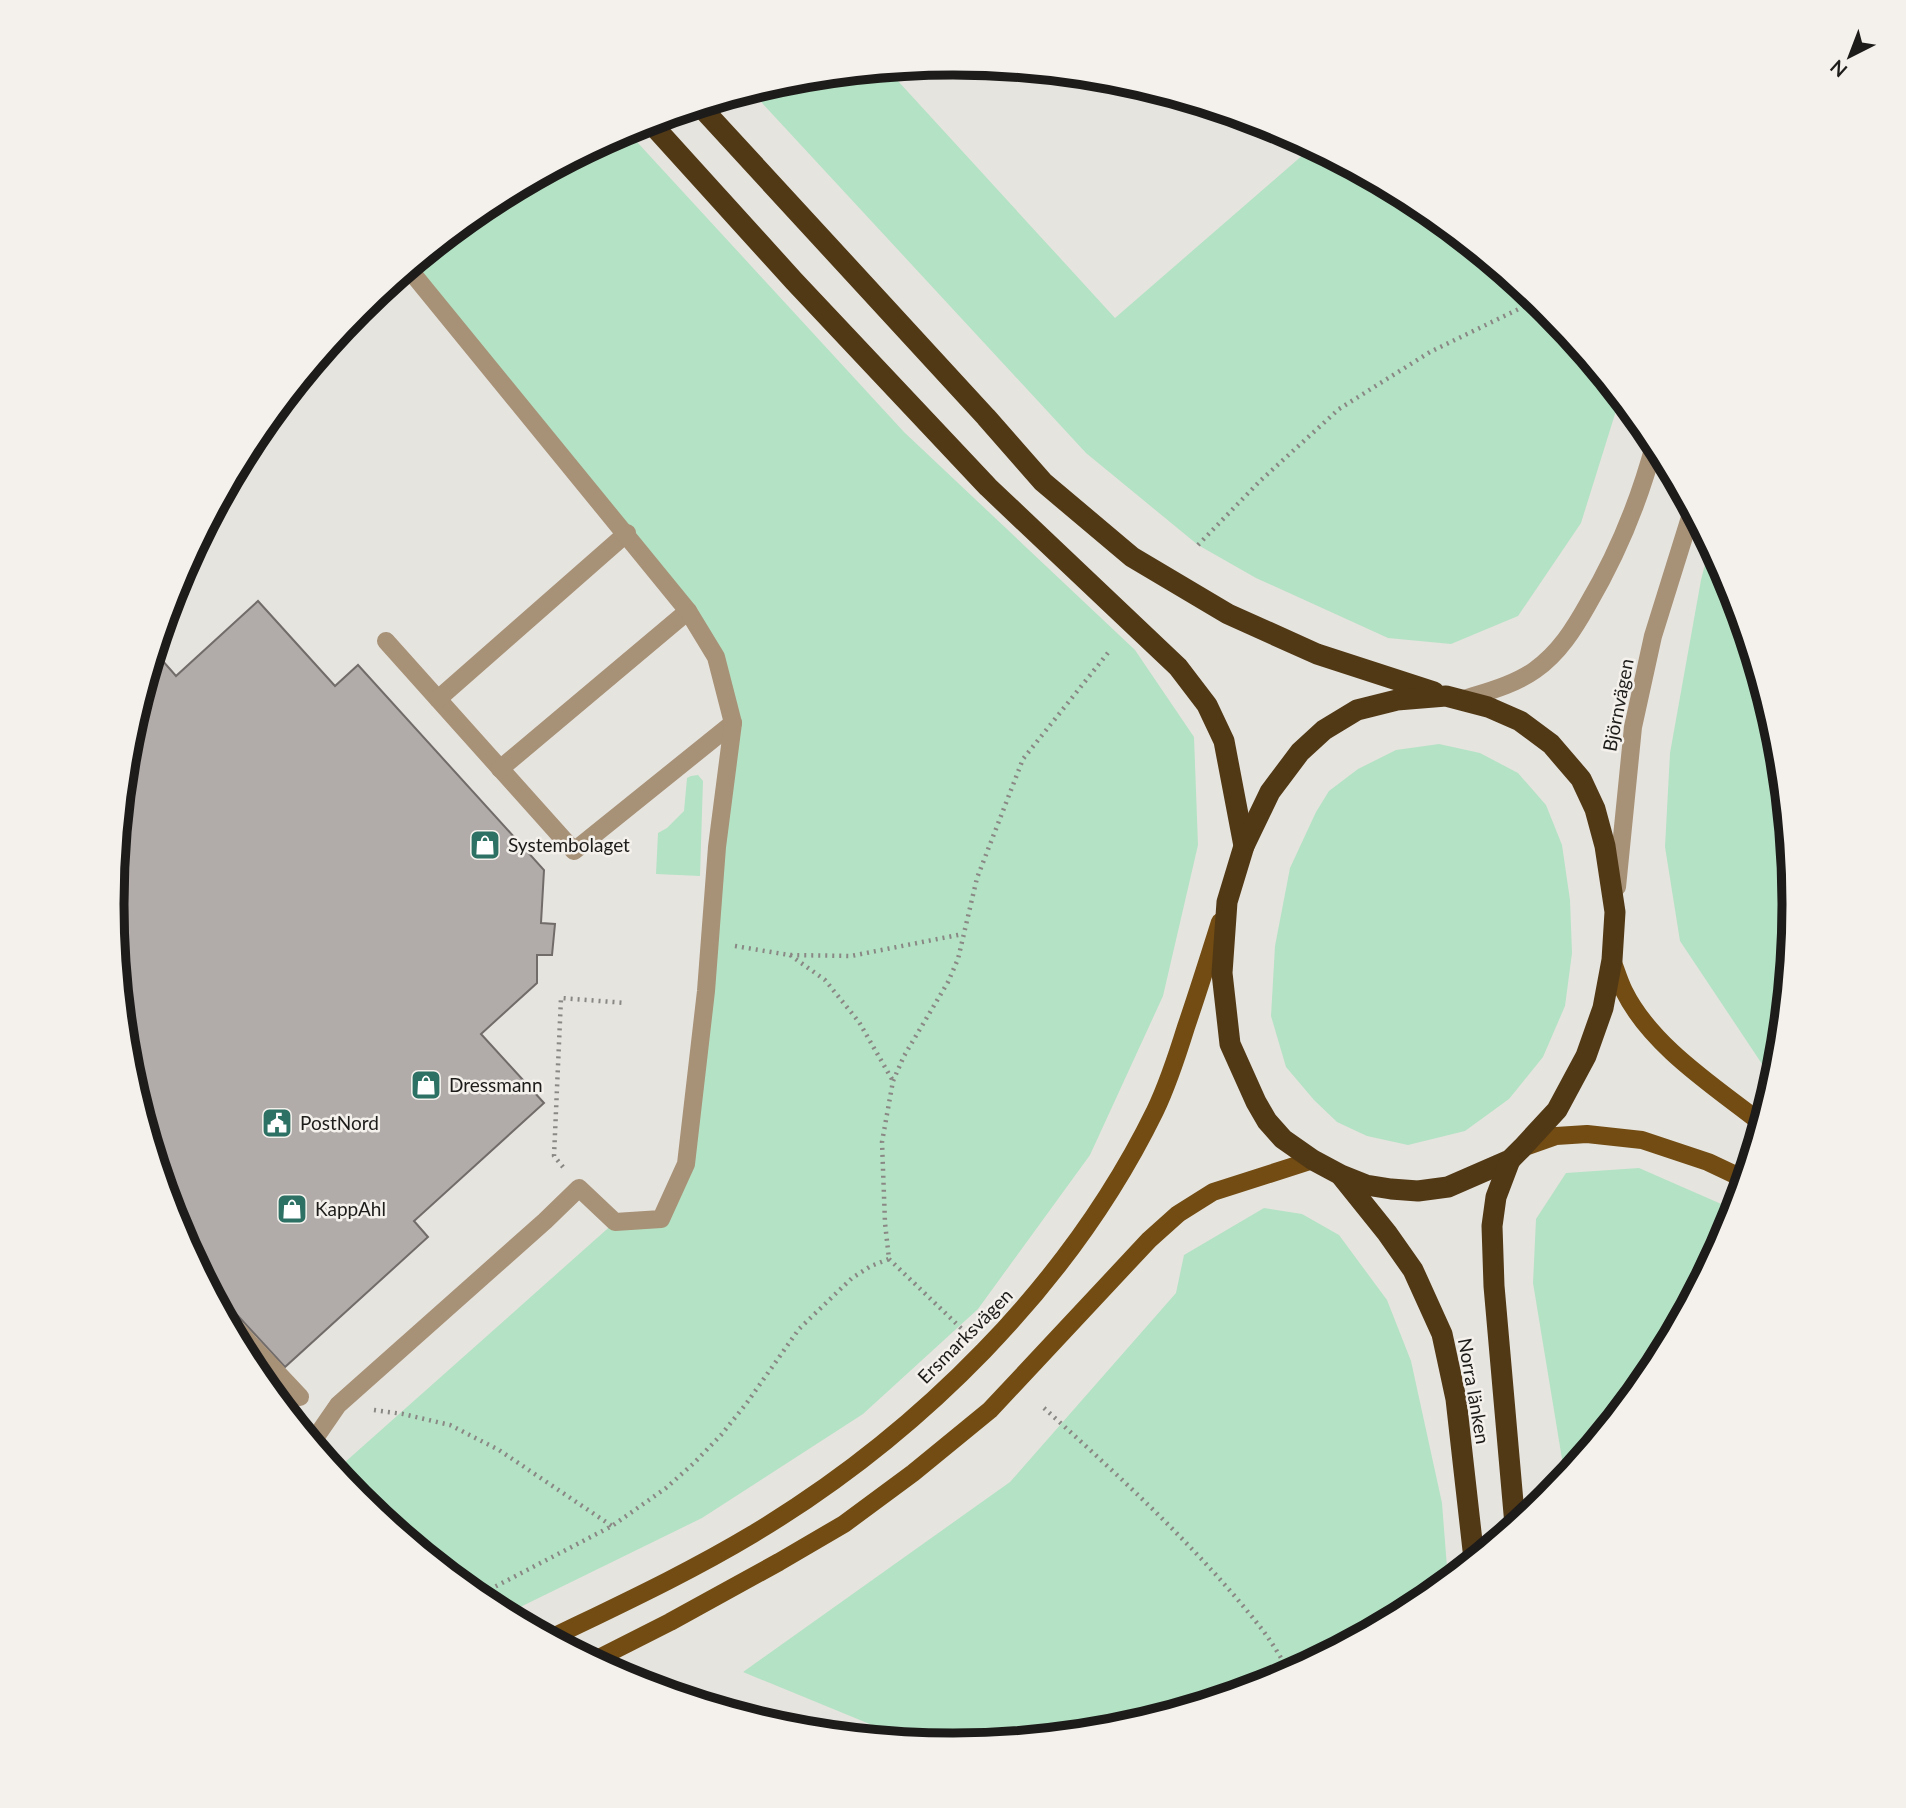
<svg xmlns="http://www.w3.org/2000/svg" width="1906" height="1808" font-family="Lato,sans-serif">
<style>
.green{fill:#b4e2c5}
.building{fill:#b1abaa;stroke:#716b6a;stroke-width:2}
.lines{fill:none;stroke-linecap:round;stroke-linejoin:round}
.path{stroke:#8a8885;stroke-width:4.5;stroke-dasharray:2 5;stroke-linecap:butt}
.minor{stroke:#a79177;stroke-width:18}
.major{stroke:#724c13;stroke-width:18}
.highway{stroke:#523916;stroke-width:21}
.labels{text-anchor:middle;stroke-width:5;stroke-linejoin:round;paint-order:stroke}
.street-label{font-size:19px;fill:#1d1c1a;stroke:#f4f1ec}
.poi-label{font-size:19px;fill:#1d1c1a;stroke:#f4f1ec;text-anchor:start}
.rim{fill:none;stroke:#1d1c1a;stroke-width:9}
</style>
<rect width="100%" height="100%" fill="#e6e4df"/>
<g class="green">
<polygon points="887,69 1115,318 1312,147 1421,205 1548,310 1620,398 1581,523 1518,616 1451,644 1388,638 1256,578 1198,545 1086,453 751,91 789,79"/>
<polygon points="626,130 904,432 1135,650 1194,737 1198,845 1163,996 1090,1155 978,1309 863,1414 702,1518 506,1614 485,1603 358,1498 335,1471 615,1222 661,1219 686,1164 733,723 716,657 408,268 486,205"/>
<polygon points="1710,545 1730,583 1778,740 1794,904 1778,1068 1775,1078 1766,1070 1680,941 1665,847 1670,753 1701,580"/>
<polygon points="1439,744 1480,753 1518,773 1546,805 1562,845 1570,900 1572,953 1565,1006 1543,1057 1509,1099 1465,1131 1408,1145 1367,1136 1337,1122 1314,1100 1286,1067 1271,1016 1275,946 1290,868 1316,812 1329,791 1358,769 1396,750"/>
<polygon points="698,775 703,781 700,876 656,874 658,833 667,828 684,811 687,778 691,776"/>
<polygon points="1639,1168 1735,1210 1730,1226 1652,1372 1565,1477 1533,1283 1536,1219 1566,1173"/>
<polygon points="1264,1208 1302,1214 1339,1235 1387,1300 1411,1361 1442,1503 1448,1580 1420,1603 1274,1681 1117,1729 953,1745 911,1741 743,1672 1010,1482 1176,1293 1184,1255"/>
</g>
<g class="building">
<polygon points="258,601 335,686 358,665 544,870 541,923 555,924 552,955 537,955 537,983 481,1034 544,1103 414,1221 428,1237 285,1367 205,1280 176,1225 128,1068 112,904 128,740 155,652 176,676"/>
<polygon points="242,1349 311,1424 303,1431 254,1371"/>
</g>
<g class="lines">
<g class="path">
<polyline points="1198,545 1260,481 1339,409 1430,352 1527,305 1538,302"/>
<polyline points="735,946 789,955 851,956 963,934"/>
<polyline points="790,955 825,980 859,1022 893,1081"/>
<polyline points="563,1167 554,1156 561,998 626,1003"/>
<polyline points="889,1259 964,1331"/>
<path d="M 1044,1408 C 1120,1477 1197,1547 1261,1628 C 1272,1642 1281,1658 1290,1673"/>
<polyline points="374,1410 403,1414 450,1425 499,1450 612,1526"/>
<polyline points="477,1596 612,1526 666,1488 694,1463 721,1435 746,1404 799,1329 852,1278 871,1266 889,1259 885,1223 882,1142 893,1081 904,1056 948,982 958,959 977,878 1023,759 1111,649"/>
</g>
<g class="minor">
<polyline points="386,641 574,851 733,723"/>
<polyline points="438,699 627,533"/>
<path d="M 1461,700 C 1486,692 1514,685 1535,670 C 1559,653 1574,629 1588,604 C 1618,553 1640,499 1655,442"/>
<polyline points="500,769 688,611"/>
<polyline points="1617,887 1633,727 1653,636 1692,511"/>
<polyline points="227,1319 300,1397"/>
<polyline points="311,1440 318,1434 338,1405 545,1221 579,1188 615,1222 661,1219 686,1164 706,991 717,847 733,723 716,657 688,611 408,268"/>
</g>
<g class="major">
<path d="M 1612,960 C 1616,970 1619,981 1624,991 C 1651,1046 1714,1086 1761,1123"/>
<polyline points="1522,1148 1556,1136 1587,1134 1642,1140 1708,1162 1744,1179"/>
<path d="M 551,1638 C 619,1605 688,1573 753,1534 C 918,1435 1070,1285 1155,1111 C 1168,1084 1177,1056 1186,1027 C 1198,992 1209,957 1220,922"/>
<polyline points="593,1661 670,1622 779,1562 844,1524 913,1473 990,1410 1149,1240 1178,1214 1213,1192 1313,1160"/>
</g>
<g class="highway">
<polyline points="700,106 986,417 1043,482 1132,557 1228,614 1317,654 1434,692"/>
<polyline points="649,121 794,281 988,487 1178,667 1207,705 1224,741 1244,846"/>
<polygon points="1446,696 1488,707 1520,721 1551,744 1581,779 1595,809 1605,846 1615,912 1612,960 1603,1008 1586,1056 1557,1110 1522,1148 1510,1160 1448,1187 1418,1191 1391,1189 1366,1185 1341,1175 1313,1160 1283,1139 1267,1121 1256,1102 1230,1044 1222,973 1227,902 1244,846 1270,792 1300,752 1324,730 1357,710 1397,700"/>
<polyline points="1510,1160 1496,1197 1492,1226 1494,1286 1515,1525"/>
<polyline points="1342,1177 1387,1233 1413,1270 1442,1334 1456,1399 1474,1559"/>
</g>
</g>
<defs>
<g id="shop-square" transform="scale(1.575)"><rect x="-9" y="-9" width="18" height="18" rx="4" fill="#2d7164" stroke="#f4f1ec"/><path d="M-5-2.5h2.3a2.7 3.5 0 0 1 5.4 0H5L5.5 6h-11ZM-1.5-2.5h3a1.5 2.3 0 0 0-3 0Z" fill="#fff"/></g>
<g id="civic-square" transform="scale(1.575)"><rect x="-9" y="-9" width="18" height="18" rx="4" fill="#2d7164" stroke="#f4f1ec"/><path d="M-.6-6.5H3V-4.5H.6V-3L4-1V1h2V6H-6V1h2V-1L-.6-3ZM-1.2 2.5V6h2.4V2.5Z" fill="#fff"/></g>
</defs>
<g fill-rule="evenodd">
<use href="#shop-square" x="485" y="845"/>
<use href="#shop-square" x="426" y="1085"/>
<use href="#civic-square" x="277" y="1123"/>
<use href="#shop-square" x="292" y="1209"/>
</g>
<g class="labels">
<g class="street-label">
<text transform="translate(1618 705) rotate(-79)" y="7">Björnvägen</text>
<text transform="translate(965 1336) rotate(-45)" y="7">Ersmarksvägen</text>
<text transform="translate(1474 1391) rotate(80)" y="7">Norra länken</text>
</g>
<g class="poi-label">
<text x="508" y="852">Systembolaget</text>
<text x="449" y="1092">Dressmann</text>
<text x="300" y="1130">PostNord</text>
<text x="315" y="1216">KappAhl</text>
</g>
</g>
<path d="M0 0H1906V1808H0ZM124 904a829 829 0 1 1 1658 0a829 829 0 1 1-1658 0Z" fill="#f4f1ec" fill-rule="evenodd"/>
<path class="rim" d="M124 904a829 829 0 1 1 1658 0a829 829 0 1 1-1658 0Z"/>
<g transform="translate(1850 56) rotate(222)" stroke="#f4f1ec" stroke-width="5" paint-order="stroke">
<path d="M0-5L12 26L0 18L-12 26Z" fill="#1d1c1a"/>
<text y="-10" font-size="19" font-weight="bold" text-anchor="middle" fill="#1d1c1a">N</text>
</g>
</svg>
